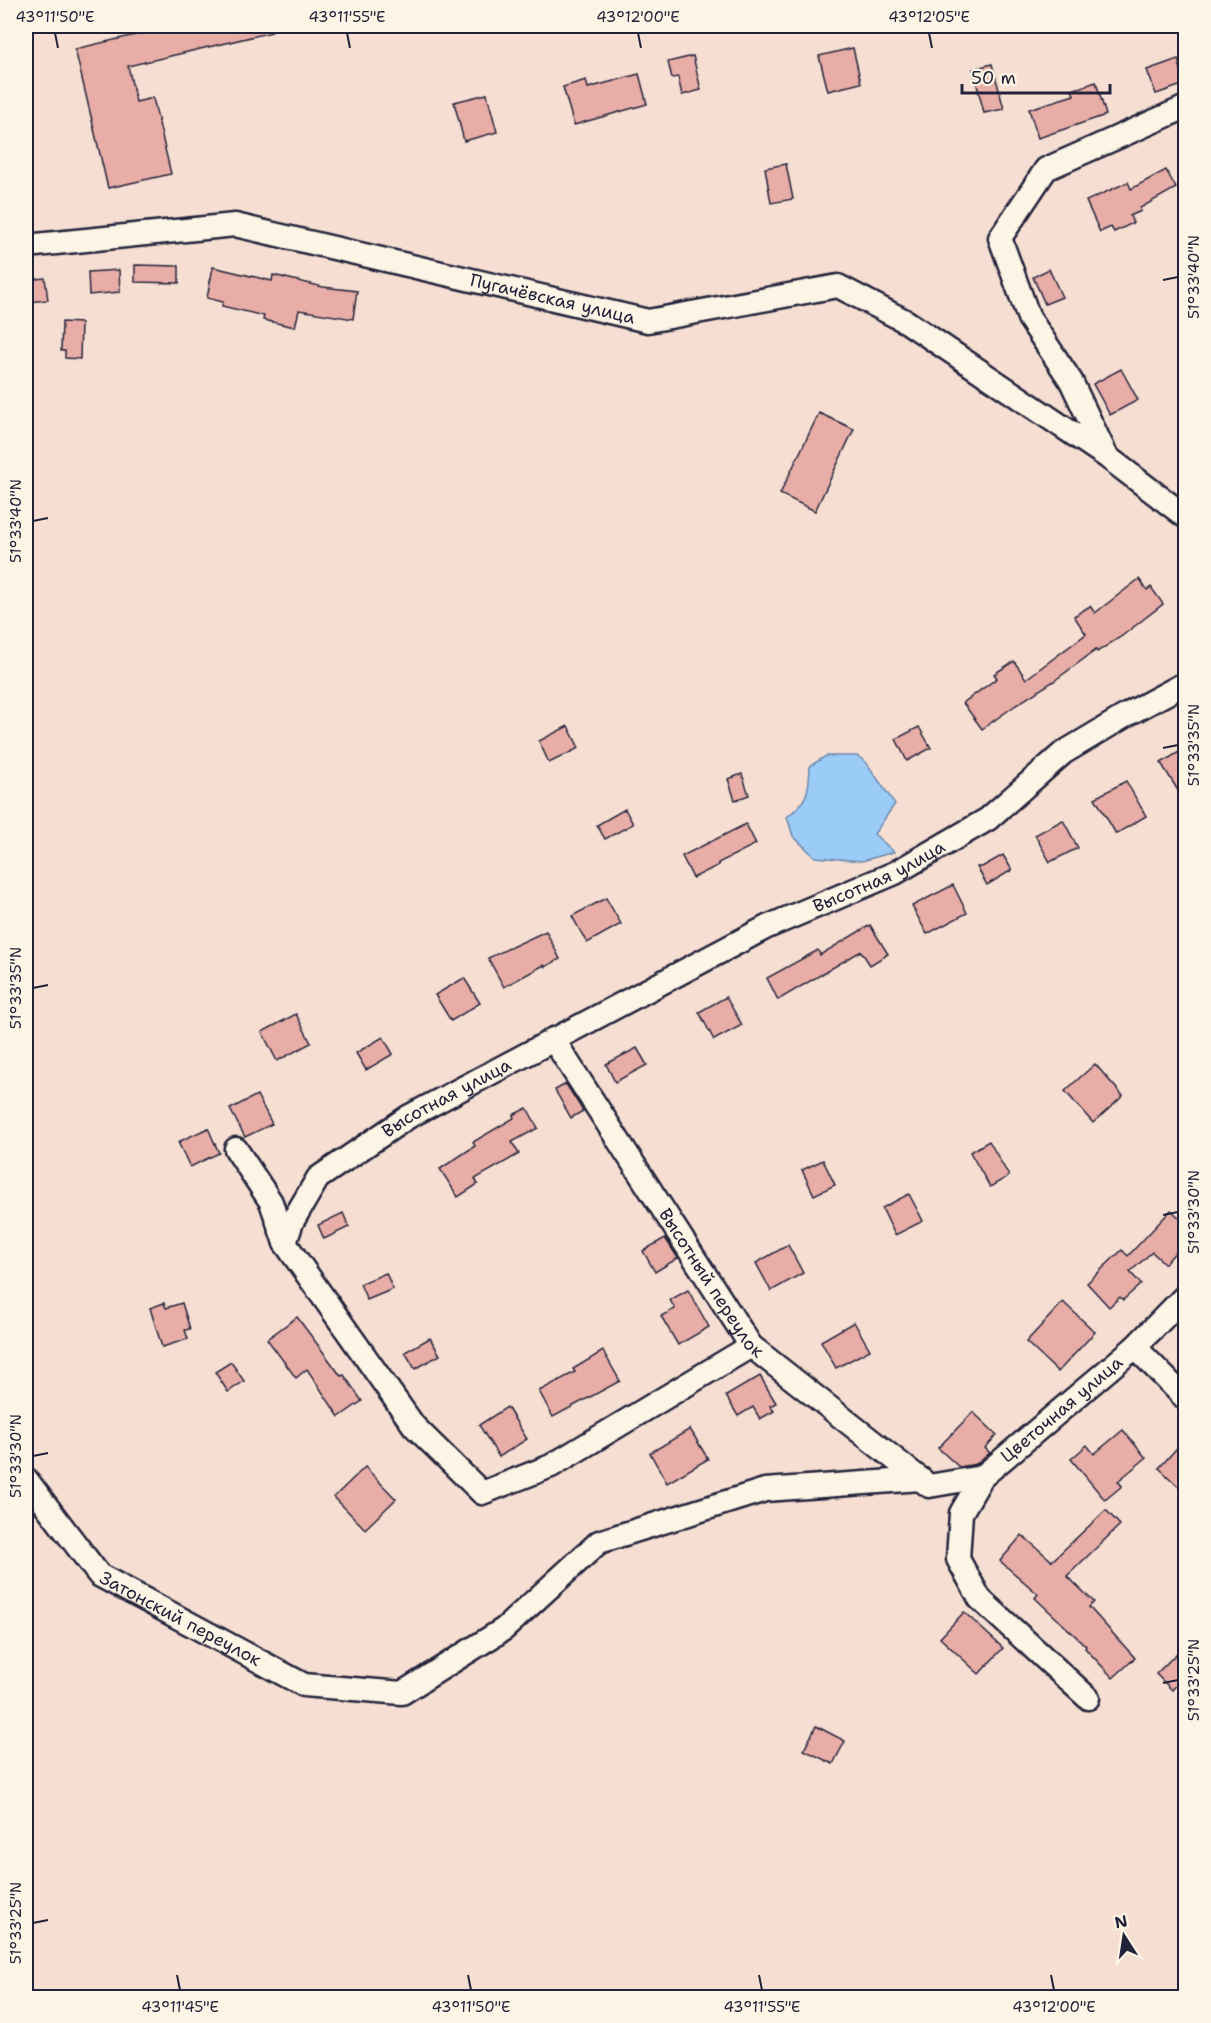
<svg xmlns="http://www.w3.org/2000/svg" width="1211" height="2023" font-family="'Shantell Sans',sans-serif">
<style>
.water{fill:#9bcbf7;stroke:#6b87ac;stroke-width:1.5}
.building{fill:#e8ada7;stroke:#22223b;stroke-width:1.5}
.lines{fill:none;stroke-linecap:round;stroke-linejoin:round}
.street-casing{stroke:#22223b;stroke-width:27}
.street{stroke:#fcf5e5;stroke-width:22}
.ticks{fill:none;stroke:#22223b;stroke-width:2}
.labels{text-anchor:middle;stroke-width:5;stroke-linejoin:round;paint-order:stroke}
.street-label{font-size:18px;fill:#22223b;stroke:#fcf5e5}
.neatline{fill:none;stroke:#22223b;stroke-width:2}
.ticks-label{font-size:15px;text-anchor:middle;fill:#22223b}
</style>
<rect width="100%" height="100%" fill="#f6dfd2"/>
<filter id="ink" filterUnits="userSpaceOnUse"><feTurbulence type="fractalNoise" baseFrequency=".0167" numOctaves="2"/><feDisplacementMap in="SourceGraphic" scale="12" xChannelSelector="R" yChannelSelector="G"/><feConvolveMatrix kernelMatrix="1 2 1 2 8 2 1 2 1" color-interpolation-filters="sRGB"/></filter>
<g filter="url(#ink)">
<path class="water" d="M 826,756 L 857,756 L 866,762 L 895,804 L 874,834 L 894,852 L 862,861 L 815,857 L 793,836 L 787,817 C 808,801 809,791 810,766 Z"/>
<g class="building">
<polygon points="174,26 272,26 272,32 128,66 136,102 153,98 171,174 108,188 75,49"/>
<polygon points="853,48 861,83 828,91 819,56"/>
<polygon points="693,56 701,90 682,95 678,77 672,78 668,62"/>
<polygon points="1178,59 1185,84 1156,94 1147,70"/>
<polygon points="992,64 1004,109 984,113 973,69"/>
<polygon points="639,74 647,104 574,125 563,87 586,80 588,88"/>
<polygon points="1096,82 1106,115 1038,138 1029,109 1074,95 1072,90"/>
<polygon points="487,94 497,132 464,141 454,102"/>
<polygon points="786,164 793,199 771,203 765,168"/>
<polygon points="1166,170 1176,188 1140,208 1141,211 1130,216 1133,223 1114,232 1111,227 1100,232 1086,201 1128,182 1131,189"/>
<polygon points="135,265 179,266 179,283 135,282"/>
<polygon points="213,267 272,281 273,275 323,287 357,291 353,319 299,310 295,327 263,320 264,316 222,306 223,302 207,298"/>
<polygon points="1049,269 1062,297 1045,304 1033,277"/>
<polygon points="119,270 120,292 89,295 88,272"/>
<polygon points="45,278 48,300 26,302 26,280"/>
<polygon points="62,322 81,323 80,359 65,358 65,351 61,351"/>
<polygon points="1121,369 1138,400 1110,415 1093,384"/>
<polygon points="819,413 854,429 815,511 780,494"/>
<polygon points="1139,579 1147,590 1151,587 1163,604 1122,636 1097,652 1096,650 1054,681 1016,705 982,729 963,703 997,678 994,674 1014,661 1026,679 1086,634 1074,616 1090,606 1095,613"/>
<polygon points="568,726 579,748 549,763 539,741"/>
<polygon points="919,727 931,748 907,761 896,739"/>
<polygon points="1179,752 1185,762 1185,802 1161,763"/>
<polygon points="742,774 749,795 735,800 728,779"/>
<polygon points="1126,781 1146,816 1116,834 1095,798"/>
<polygon points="625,809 633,824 605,839 597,825"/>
<polygon points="1063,820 1078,848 1050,862 1035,835"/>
<polygon points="746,824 756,844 718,863 719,865 693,878 682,856"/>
<polygon points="1003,855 1012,870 987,885 977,867 982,867"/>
<polygon points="953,885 967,913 927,934 912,906"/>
<polygon points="606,898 621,924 587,943 572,916"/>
<polygon points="870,925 888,954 870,965 861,951 778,1000 767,978 818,950 820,955"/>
<polygon points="546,931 560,959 545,967 544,965 504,987 488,958"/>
<polygon points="464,978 480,1003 451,1021 435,995"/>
<polygon points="726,997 742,1025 714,1040 699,1012"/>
<polygon points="296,1014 311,1043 277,1061 262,1032"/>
<polygon points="383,1037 393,1054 366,1070 356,1053"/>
<polygon points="637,1048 647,1065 615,1082 606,1064"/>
<polygon points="1095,1064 1123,1096 1093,1123 1065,1091"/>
<polygon points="566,1084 583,1111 571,1118 555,1090"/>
<polygon points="257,1095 272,1124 245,1137 230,1109"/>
<polygon points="527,1108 538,1128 512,1142 519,1154 475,1179 478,1184 458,1197 440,1169 475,1146 473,1142 514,1118 513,1115"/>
<polygon points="208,1128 219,1153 190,1167 178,1142"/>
<polygon points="989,1141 1009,1176 990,1187 970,1152"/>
<polygon points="823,1160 835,1185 814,1195 802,1170"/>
<polygon points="909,1194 923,1221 895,1235 882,1208"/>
<polygon points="1171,1210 1185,1223 1185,1241 1165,1264 1152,1252 1130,1272 1141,1284 1123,1300 1120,1297 1109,1307 1087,1283 1122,1250 1128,1256"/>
<polygon points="343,1213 349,1227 324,1239 318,1225"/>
<polygon points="665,1238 678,1258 655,1272 643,1251"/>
<polygon points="788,1245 803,1273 771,1291 756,1263"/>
<polygon points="386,1273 393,1289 367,1300 360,1284"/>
<polygon points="688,1290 709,1327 678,1345 661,1316 675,1309 670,1300"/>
<polygon points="1063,1302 1095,1332 1058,1372 1026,1342"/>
<polygon points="164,1303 166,1308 182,1303 190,1329 185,1330 188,1339 162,1347 150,1308"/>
<polygon points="297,1317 341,1376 344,1375 362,1401 339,1417 307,1369 296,1378 267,1339"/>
<polygon points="854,1322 870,1350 836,1368 821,1341"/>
<polygon points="430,1338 440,1355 415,1369 405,1352"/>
<polygon points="603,1351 620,1381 553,1417 539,1391 575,1372 573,1369"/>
<polygon points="231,1362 244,1381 228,1392 215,1372"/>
<polygon points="760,1376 776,1403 770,1406 774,1411 760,1419 753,1407 738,1416 726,1396"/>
<polygon points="507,1407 527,1439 499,1457 479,1425"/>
<polygon points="973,1412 997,1435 985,1448 990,1453 976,1464 959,1467 938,1448"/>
<polygon points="690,1429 708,1459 667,1483 650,1453"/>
<polygon points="1123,1430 1146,1458 1118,1481 1122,1486 1105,1500 1071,1459 1087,1445 1094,1454"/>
<polygon points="1185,1439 1185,1493 1159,1468"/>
<polygon points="365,1467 396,1499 365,1529 334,1497"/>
<polygon points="1106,1510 1120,1525 1067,1576 1094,1602 1089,1607 1135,1658 1113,1678 1085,1648 1086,1646 1035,1598 1038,1594 1000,1561 1022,1535 1052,1561"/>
<polygon points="964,1612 1003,1648 979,1674 940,1638"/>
<polygon points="1185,1645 1185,1676 1172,1690 1156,1674"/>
<polygon points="816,1726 845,1741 833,1764 804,1750"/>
</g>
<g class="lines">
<g class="street-casing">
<g id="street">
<path id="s1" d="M 26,246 L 235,225 L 648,321 L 838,286 L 907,322 L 1106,456 L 1186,517"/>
<polyline points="1106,455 1071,381 1029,318 1000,238 1046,169 1186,107"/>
<path id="s2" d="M 553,1039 L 751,1346 L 929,1486 L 982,1477 L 1135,1347 L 1186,1295"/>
<polyline points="236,1149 271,1202 285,1243 414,1426 482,1493 551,1466 751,1346"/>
<path id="s3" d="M 285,1243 L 292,1222 L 318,1178 L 408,1117 L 767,927 L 895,873 L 988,819 L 1063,753 L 1130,713 L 1186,683"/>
<polyline points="1135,1347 1186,1399"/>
<polyline points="982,1477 961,1513 958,1559 980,1599 1088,1698"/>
<path id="s4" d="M 26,1479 L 99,1575 L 304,1685 L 402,1693 L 504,1629 L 599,1542 L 765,1490 L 921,1479"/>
</g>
</g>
<use href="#street" class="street"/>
</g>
</g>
<path class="ticks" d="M 55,33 L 58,48M 347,33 L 350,48M 638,33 L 641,48M 929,33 L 932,48M 1163,280 L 1178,277M 33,521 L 48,518M 1163,748 L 1178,745M 33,988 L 48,985M 1163,1215 L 1178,1212M 33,1456 L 48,1453M 1163,1683 L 1178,1680M 33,1923 L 48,1920M 177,1975 L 180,1990M 468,1975 L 471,1990M 759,1975 L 762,1990M 1051,1975 L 1054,1990"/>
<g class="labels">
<g class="street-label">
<text dy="6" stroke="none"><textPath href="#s1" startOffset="536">Пугачёвская улица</textPath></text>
<text dy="6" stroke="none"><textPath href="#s3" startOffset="711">Высотная улица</textPath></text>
<text dy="6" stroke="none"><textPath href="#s3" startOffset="225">Высотная улица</textPath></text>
<text dy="6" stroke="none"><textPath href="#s2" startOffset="291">Высотный переулок</textPath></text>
<text dy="6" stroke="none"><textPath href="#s2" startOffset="750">Цветочная улица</textPath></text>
<text dy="6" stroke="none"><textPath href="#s4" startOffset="213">Затонский переулок</textPath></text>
</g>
</g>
<rect width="1211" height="2023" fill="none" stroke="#fcf5e5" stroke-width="66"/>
<g transform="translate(1124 1936) rotate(348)" stroke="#fcf5e5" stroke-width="4.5" paint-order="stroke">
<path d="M0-4.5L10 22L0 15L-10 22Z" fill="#22223b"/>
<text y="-9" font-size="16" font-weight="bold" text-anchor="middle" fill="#22223b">N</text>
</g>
<path d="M962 84v9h148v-9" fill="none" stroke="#22223b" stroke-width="3"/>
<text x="971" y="84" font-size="18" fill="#22223b" stroke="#fcf5e5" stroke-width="4.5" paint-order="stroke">50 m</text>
<rect x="33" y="33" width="1145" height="1957" class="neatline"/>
<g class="ticks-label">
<text x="55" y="22">43°11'50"E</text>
<text x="347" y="22">43°11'55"E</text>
<text x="638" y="22">43°12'00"E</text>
<text x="929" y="22">43°12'05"E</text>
<text transform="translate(1194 277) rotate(-90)" y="5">51°33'40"N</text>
<text transform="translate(16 521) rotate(-90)" y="5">51°33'40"N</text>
<text transform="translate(1194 745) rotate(-90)" y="5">51°33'35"N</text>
<text transform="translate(16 988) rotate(-90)" y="5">51°33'35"N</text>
<text transform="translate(1194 1212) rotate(-90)" y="5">51°33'30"N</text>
<text transform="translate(16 1456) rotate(-90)" y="5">51°33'30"N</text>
<text transform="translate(1194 1680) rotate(-90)" y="5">51°33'25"N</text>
<text transform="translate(16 1923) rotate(-90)" y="5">51°33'25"N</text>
<text x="180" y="2012">43°11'45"E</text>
<text x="471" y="2012">43°11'50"E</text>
<text x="762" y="2012">43°11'55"E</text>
<text x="1054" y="2012">43°12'00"E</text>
</g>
</svg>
